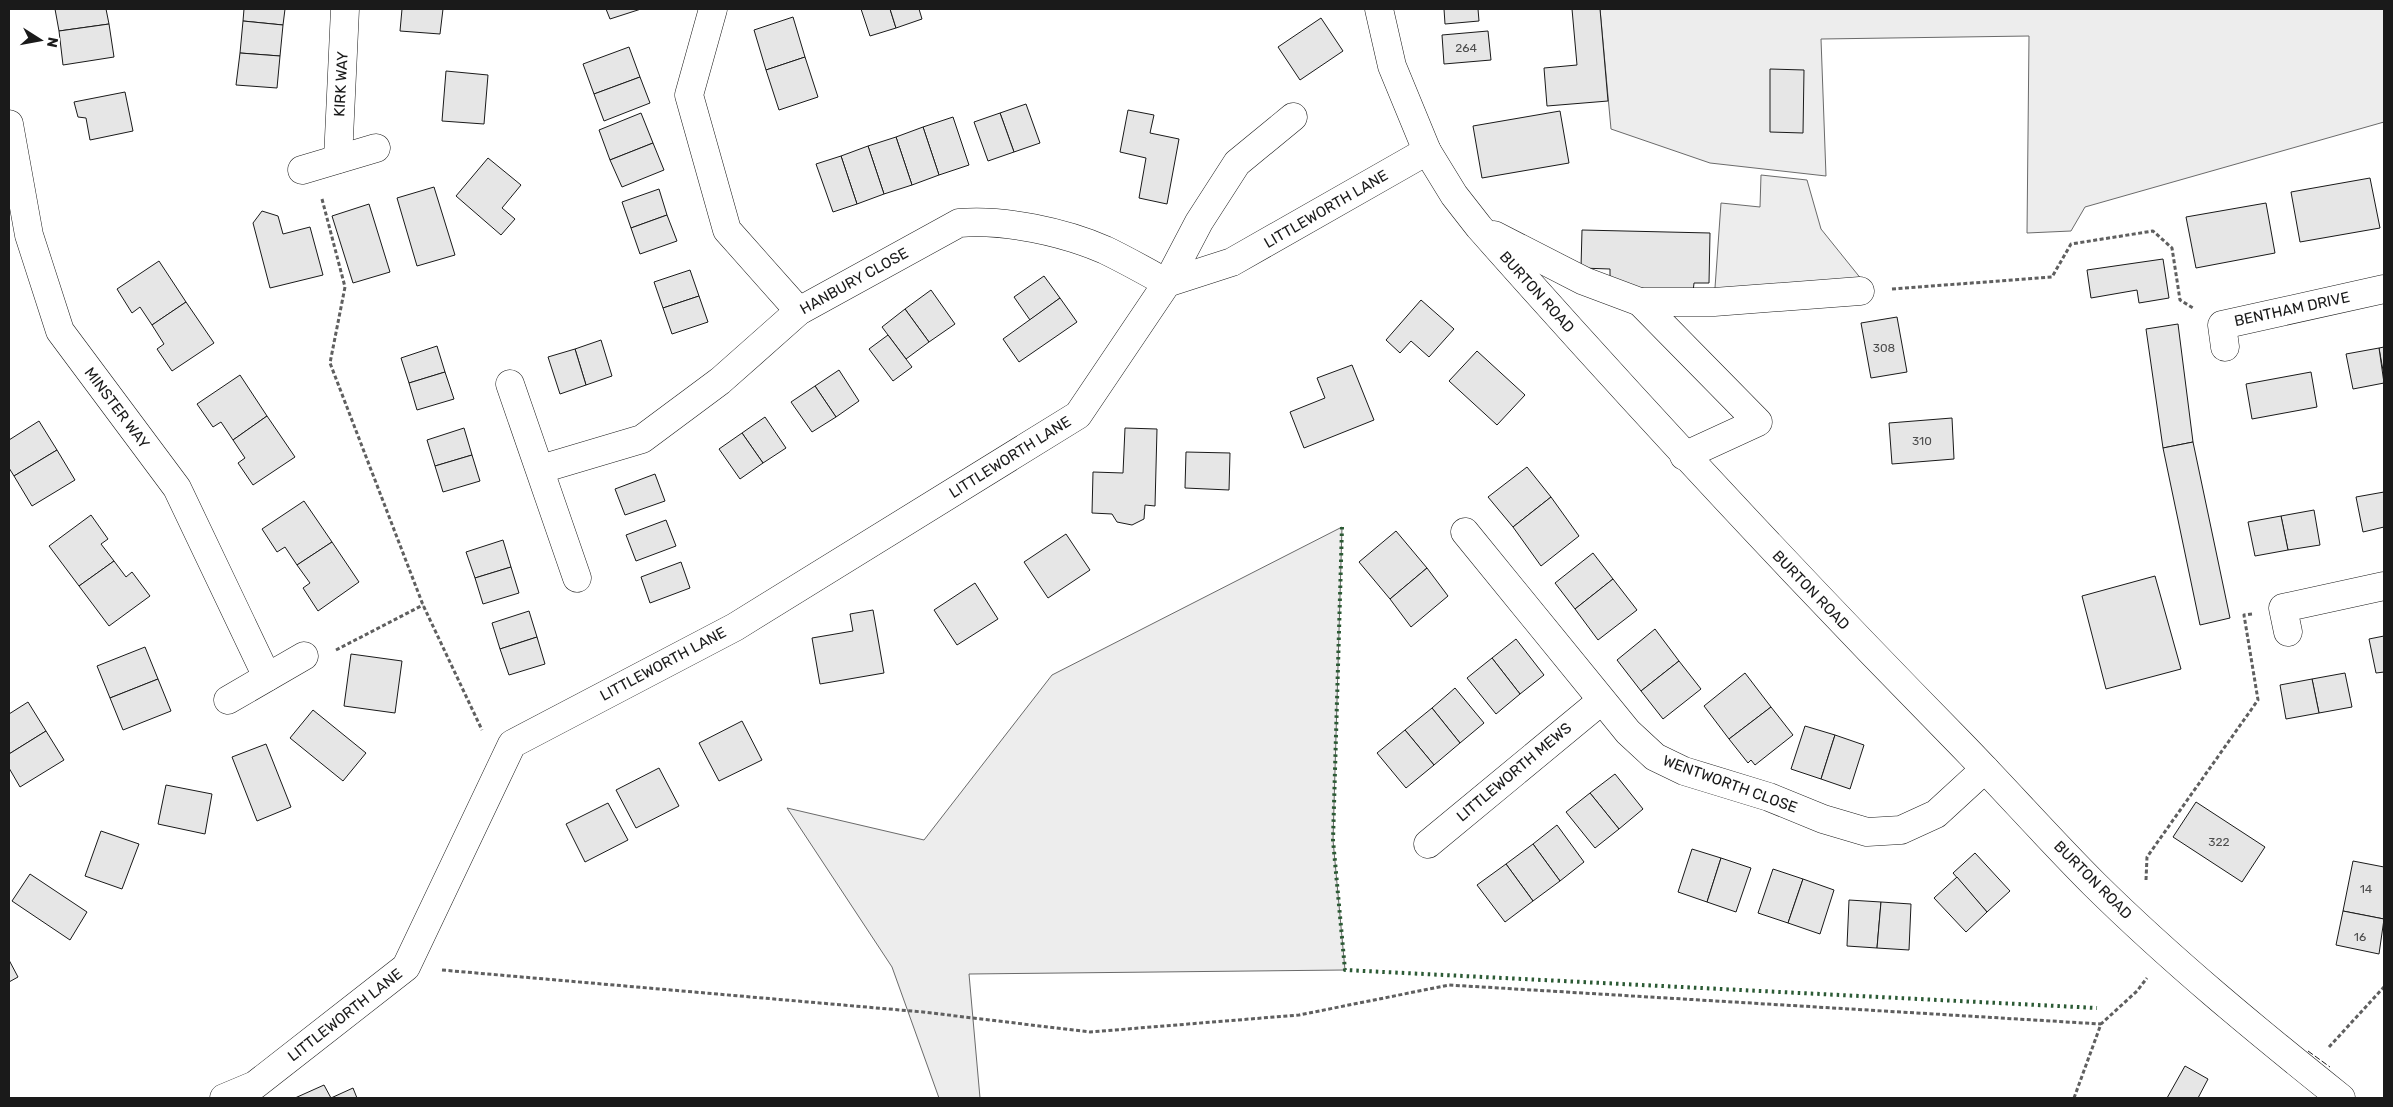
<svg xmlns="http://www.w3.org/2000/svg" width="2393" height="1107" font-family="Rubik,sans-serif">
<style>
.built{fill:#ededed;stroke:#6a6a6a}
.building{fill:#e6e6e6;stroke:#1a1a1a}
.lines{fill:none;stroke-linecap:round;stroke-linejoin:round}
.minor-casing{stroke:#1a1a1a;stroke-width:29}
.path{stroke:#5f5f5f;stroke-width:3;stroke-dasharray:4 2.5;stroke-linecap:butt}
.minor{stroke:#fff;stroke-width:28}
.hedge{stroke:#2b5a34;stroke-width:4;stroke-dasharray:2.5 4;stroke-linecap:butt}
.fence{stroke:#1a1a1a;stroke-width:1;stroke-dasharray:6 2.5;stroke-linecap:butt}
.labels{text-anchor:middle;stroke-width:4;stroke-linejoin:round;paint-order:stroke}
.number-label{font-size:12px;fill:#4d4d4d}
.street-label{font-size:15px;fill:#1a1a1a;stroke:#fff}
</style>
<rect width="100%" height="100%" fill="#fff"/>
<g class="built">
<polygon points="1600,9 2384,9 2384,122 2085,207 2071,231 2027,233 2029,36 1821,39 1826,176 1710,163 1611,129"/>
<polygon points="1761,175 1807,180 1821,229 1862,280 1714,302 1721,203 1760,207"/>
<polygon points="1342,527 1333,840 1345,970 969,974 980,1098 939,1098 892,967 787,808 924,840 1052,675"/>
</g>
<g class="building">
<polygon points="55,9 106,9 109,24 59,31"/>
<polygon points="244,9 285,9 283,25 243,21"/>
<polygon points="402,9 443,9 440,34 400,31"/>
<polygon points="606,9 641,9 610,19"/>
<polygon points="861,9 890,9 896,28 870,36"/>
<polygon points="890,9 919,9 922,19 896,28"/>
<polygon points="1444,9 1478,9 1479,21 1445,24"/>
<polygon points="1572,9 1600,9 1608,101 1547,106 1544,68 1577,65"/>
<polygon points="793,17 805,57 766,70 754,30"/>
<polygon points="1321,18 1343,51 1300,80 1278,47"/>
<polygon points="243,21 283,25 280,56 240,53"/>
<polygon points="109,24 114,57 63,65 59,31"/>
<polygon points="1488,31 1491,60 1444,64 1442,35"/>
<polygon points="629,47 640,77 594,94 583,64"/>
<polygon points="240,53 280,56 277,88 236,85"/>
<polygon points="805,57 818,97 779,110 766,70"/>
<polygon points="1770,69 1804,70 1803,133 1770,132"/>
<polygon points="446,71 488,75 484,124 442,121"/>
<polygon points="640,77 650,103 604,121 594,94"/>
<polygon points="125,92 133,131 90,140 86,118 78,117 74,102"/>
<polygon points="1026,104 1040,143 1014,152 1000,113"/>
<polygon points="1128,110 1154,115 1150,133 1179,139 1167,204 1139,198 1146,158 1120,152"/>
<polygon points="1560,111 1569,163 1482,178 1473,126"/>
<polygon points="641,113 653,143 610,160 599,130"/>
<polygon points="1000,113 1014,152 988,161 974,122"/>
<polygon points="953,117 969,165 939,175 923,127"/>
<polygon points="923,127 939,175 912,185 896,137"/>
<polygon points="896,137 912,185 884,194 868,146"/>
<polygon points="653,143 664,170 622,187 610,160"/>
<polygon points="868,146 884,194 857,204 841,156"/>
<polygon points="841,156 857,204 833,212 816,164"/>
<polygon points="488,158 521,185 502,208 515,219 501,235 456,196"/>
<polygon points="2370,178 2380,228 2300,242 2291,192"/>
<polygon points="434,187 455,255 417,266 397,198"/>
<polygon points="659,189 667,215 631,228 622,202"/>
<polygon points="2266,203 2275,253 2196,268 2186,217"/>
<polygon points="369,204 390,272 353,283 332,216"/>
<polygon points="262,211 278,216 283,234 310,227 323,275 270,288 253,223"/>
<polygon points="667,215 677,241 640,254 631,228"/>
<polygon points="1582,230 1710,233 1709,283 1694,283 1693,292 1623,290 1610,282 1610,269 1581,268"/>
<polygon points="2163,259 2169,298 2139,303 2137,290 2091,298 2087,270"/>
<polygon points="159,261 186,302 152,325 140,307 132,313 117,289"/>
<polygon points="690,270 699,296 663,308 654,282"/>
<polygon points="1044,276 1060,298 1030,320 1014,297"/>
<polygon points="931,290 955,324 929,342 905,309"/>
<polygon points="699,296 708,322 672,334 663,308"/>
<polygon points="1060,298 1077,322 1019,362 1003,339"/>
<polygon points="1421,300 1454,329 1429,357 1411,341 1400,353 1386,340"/>
<polygon points="186,302 214,343 172,371 157,349 164,344 152,325"/>
<polygon points="905,309 929,342 906,359 882,327"/>
<polygon points="1897,317 1907,372 1871,378 1861,323"/>
<polygon points="2178,324 2193,442 2163,448 2146,329"/>
<polygon points="888,335 912,367 893,381 869,349"/>
<polygon points="601,340 612,376 586,385 575,349"/>
<polygon points="437,346 445,372 409,383 401,358"/>
<polygon points="2384,347 2384,376 2379,348"/>
<polygon points="2379,348 2384,383 2353,389 2346,354"/>
<polygon points="575,349 586,385 560,394 548,357"/>
<polygon points="1477,351 1525,395 1497,425 1449,381"/>
<polygon points="1352,365 1374,420 1304,448 1290,412 1325,398 1317,378"/>
<polygon points="839,370 859,401 836,417 815,386"/>
<polygon points="445,372 454,399 417,410 409,383"/>
<polygon points="2311,372 2317,407 2252,419 2246,384"/>
<polygon points="240,375 267,416 233,440 221,422 213,427 197,404"/>
<polygon points="815,386 836,417 812,432 791,402"/>
<polygon points="267,416 295,457 253,485 238,463 245,458 233,440"/>
<polygon points="765,417 786,448 763,463 742,433"/>
<polygon points="1952,418 1954,459 1892,464 1889,423"/>
<polygon points="39,421 57,450 14,476 9,468 9,440"/>
<polygon points="464,428 472,455 435,466 427,440"/>
<polygon points="1125,428 1157,429 1155,506 1145,505 1144,519 1132,525 1117,522 1112,514 1092,513 1093,472 1123,473"/>
<polygon points="742,433 763,463 740,479 719,449"/>
<polygon points="2193,442 2230,618 2200,625 2163,448"/>
<polygon points="57,450 75,480 32,506 14,476"/>
<polygon points="1186,452 1230,453 1229,490 1185,488"/>
<polygon points="472,455 480,481 443,492 435,466"/>
<polygon points="1527,467 1551,497 1513,527 1488,497"/>
<polygon points="655,474 665,501 625,515 615,489"/>
<polygon points="2384,492 2384,527 2363,532 2356,497"/>
<polygon points="1551,497 1579,536 1541,566 1513,527"/>
<polygon points="304,501 332,542 297,565 285,547 277,552 262,529"/>
<polygon points="2314,510 2320,545 2288,550 2281,516"/>
<polygon points="91,515 108,539 101,544 114,561 79,586 49,546"/>
<polygon points="2281,516 2288,550 2255,556 2248,522"/>
<polygon points="666,520 676,546 636,561 626,535"/>
<polygon points="1396,531 1427,568 1390,599 1359,562"/>
<polygon points="1066,534 1090,570 1048,598 1024,562"/>
<polygon points="503,540 511,567 475,578 466,552"/>
<polygon points="332,542 359,582 318,611 303,588 310,583 297,565"/>
<polygon points="1593,553 1613,579 1575,609 1555,583"/>
<polygon points="114,561 126,577 132,572 150,596 109,626 79,586"/>
<polygon points="681,562 690,588 650,603 641,577"/>
<polygon points="511,567 519,593 483,604 475,578"/>
<polygon points="1427,568 1448,596 1411,627 1390,599"/>
<polygon points="2155,576 2181,669 2106,689 2082,596"/>
<polygon points="1613,579 1637,610 1598,640 1575,609"/>
<polygon points="975,583 998,619 957,645 934,610"/>
<polygon points="873,610 884,673 820,684 812,638 853,631 850,614"/>
<polygon points="529,611 537,637 500,649 492,623"/>
<polygon points="1655,629 1679,661 1641,691 1617,660"/>
<polygon points="2384,636 2384,672 2376,673 2369,639"/>
<polygon points="537,637 545,664 509,675 500,649"/>
<polygon points="1516,639 1544,675 1520,694 1492,658"/>
<polygon points="145,647 158,679 110,698 97,666"/>
<polygon points="351,654 402,661 395,713 344,706"/>
<polygon points="1492,658 1520,694 1496,714 1467,678"/>
<polygon points="1679,661 1701,689 1663,719 1641,691"/>
<polygon points="1745,673 1771,707 1729,739 1704,706"/>
<polygon points="2345,673 2352,707 2319,713 2312,679"/>
<polygon points="158,679 171,711 123,730 110,698"/>
<polygon points="2312,679 2319,713 2286,719 2280,685"/>
<polygon points="1455,688 1484,723 1460,743 1432,708"/>
<polygon points="28,702 46,731 9,754 9,714"/>
<polygon points="1771,707 1793,735 1755,765 1751,760 1748,763 1729,739"/>
<polygon points="1432,708 1460,743 1434,765 1405,730"/>
<polygon points="313,710 366,753 343,781 290,738"/>
<polygon points="742,721 762,760 719,781 699,743"/>
<polygon points="1805,726 1835,735 1821,779 1791,769"/>
<polygon points="1405,730 1434,765 1406,788 1377,753"/>
<polygon points="46,731 64,760 20,787 9,768 9,754"/>
<polygon points="1835,735 1864,745 1850,789 1821,779"/>
<polygon points="266,744 291,807 257,821 232,757"/>
<polygon points="659,768 679,806 636,828 616,790"/>
<polygon points="1615,774 1643,809 1619,829 1590,793"/>
<polygon points="166,785 212,794 205,834 158,824"/>
<polygon points="1590,793 1619,829 1595,848 1566,812"/>
<polygon points="2196,802 2265,847 2242,882 2173,837"/>
<polygon points="608,803 628,840 585,862 566,824"/>
<polygon points="1557,825 1584,862 1560,881 1533,844"/>
<polygon points="101,831 139,844 122,889 85,876"/>
<polygon points="1533,844 1560,881 1533,901 1506,864"/>
<polygon points="1692,849 1721,858 1707,902 1678,892"/>
<polygon points="1975,853 2010,891 1987,912 1953,873"/>
<polygon points="1721,858 1751,868 1736,912 1707,902"/>
<polygon points="2353,861 2384,867 2384,919 2343,911"/>
<polygon points="1506,864 1533,901 1505,922 1477,885"/>
<polygon points="1773,869 1803,879 1788,923 1758,913"/>
<polygon points="30,874 87,912 70,940 12,901"/>
<polygon points="1957,877 1987,912 1966,932 1934,898"/>
<polygon points="1803,879 1834,890 1820,934 1788,923"/>
<polygon points="1849,900 1881,902 1877,948 1847,946"/>
<polygon points="1881,902 1911,904 1909,950 1877,948"/>
<polygon points="2343,911 2384,919 2379,954 2336,945"/>
<polygon points="9,960 18,977 9,982"/>
<polygon points="2185,1066 2208,1079 2198,1098 2167,1098"/>
<polygon points="324,1085 331,1098 295,1098"/>
<polygon points="353,1088 357,1098 331,1098"/>
</g>
<g class="lines">
<g class="minor-casing">
<g id="minor">
<polyline points="713,9 689,95 727,230 799,311"/>
<path d="M 1379,9 L 1392,66 L 1427,151 L 1454,195 L 1479,227 C 1635,403 1794,574 1958,741 C 2004,788 2048,838 2094,884 C 2172,961 2256,1030 2341,1098"/>
<polyline points="9,124 29,235 60,331 177,488 267,677"/>
<polyline points="338,159 345,9"/>
<polyline points="302,170 376,148"/>
<polyline points="1494,235 1584,281 1640,302 1714,302 1860,291"/>
<polyline points="1167,283 1232,262 1427,151"/>
<polyline points="1640,302 1758,422 1684,456"/>
<polyline points="2225,347 2222,325 2384,289"/>
<polyline points="510,384 577,578"/>
<path d="M 541,469 L 642,439 L 720,381 L 799,311 L 959,223 C 1004,219 1064,232 1105,250 C 1126,260 1147,272 1167,283"/>
<polyline points="1465,532 1628,732 1655,757 1684,771 1769,797 1823,819 1867,832 1901,830 1936,814 1985,769"/>
<polyline points="2288,632 2283,608 2384,586"/>
<polyline points="228,700 304,656"/>
<polyline points="1428,844 1601,701"/>
<polyline points="224,1098 255,1085 406,967 512,744 735,627 1078,415 1167,283 1199,222 1237,163 1293,117"/>
</g>
</g>
<g class="path">
<polyline points="322,199 345,287 330,363 423,605 482,730"/>
<polyline points="1892,289 2052,277 2071,244 2153,231 2172,248 2180,300 2193,308"/>
<polyline points="336,650 423,605"/>
<polyline points="2146,880 2147,857 2258,700 2244,615 2252,614"/>
<polyline points="442,970 923,1012 1090,1032 1299,1015 1449,985 2101,1024"/>
<polyline points="2329,1047 2384,987"/>
<polyline points="2074,1098 2101,1024 2137,991 2147,978"/>
</g>
<use href="#minor" class="minor"/>
<polyline class="hedge" points="1342,527 1333,840 1345,970 2097,1008"/>
<polyline class="fence" points="2308,1051 2330,1067"/>
</g>
<g class="labels">
<g class="number-label">
<text x="1466" y="52">264</text>
<text x="1884" y="352">308</text>
<text x="1922" y="445">310</text>
<text x="2219" y="846">322</text>
<text x="2366" y="893">14</text>
<text x="2360" y="941">16</text>
</g>
<g class="street-label">
<text transform="translate(341 84) rotate(-87)" y="5">KIRK WAY</text>
<text transform="translate(1326 209) rotate(-30)" y="5">LITTLEWORTH LANE</text>
<text transform="translate(854 281) rotate(-29)" y="5">HANBURY CLOSE</text>
<text transform="translate(1537 292) rotate(48)" y="5">BURTON ROAD</text>
<text transform="translate(2292 309) rotate(-12)" y="5">BENTHAM DRIVE</text>
<text transform="translate(117 408) rotate(53)" y="5">MINSTER WAY</text>
<text transform="translate(1010 457) rotate(-32)" y="5">LITTLEWORTH LANE</text>
<text transform="translate(1811 590) rotate(46)" y="5">BURTON ROAD</text>
<text transform="translate(663 664) rotate(-28)" y="5">LITTLEWORTH LANE</text>
<text transform="translate(1514 772) rotate(-40)" y="5">LITTLEWORTH MEWS</text>
<text transform="translate(1730 784) rotate(20)" y="5">WENTWORTH CLOSE</text>
<text transform="translate(2093 880) rotate(45)" y="5">BURTON ROAD</text>
<text transform="translate(345 1015) rotate(-38)" y="5">LITTLEWORTH LANE</text>
</g>
</g>
<rect width="2393" height="1107" fill="none" stroke="#1a1a1a" stroke-width="20"/>
<g transform="translate(40 40) rotate(101)" stroke="#ffffff" stroke-width="4" paint-order="stroke">
<path d="M0-4L9 19L0 12L-9 19Z" fill="#1a1a1a"/>
<text y="-8" font-size="14" font-weight="bold" text-anchor="middle" fill="#1a1a1a">N</text>
</g>
</svg>
